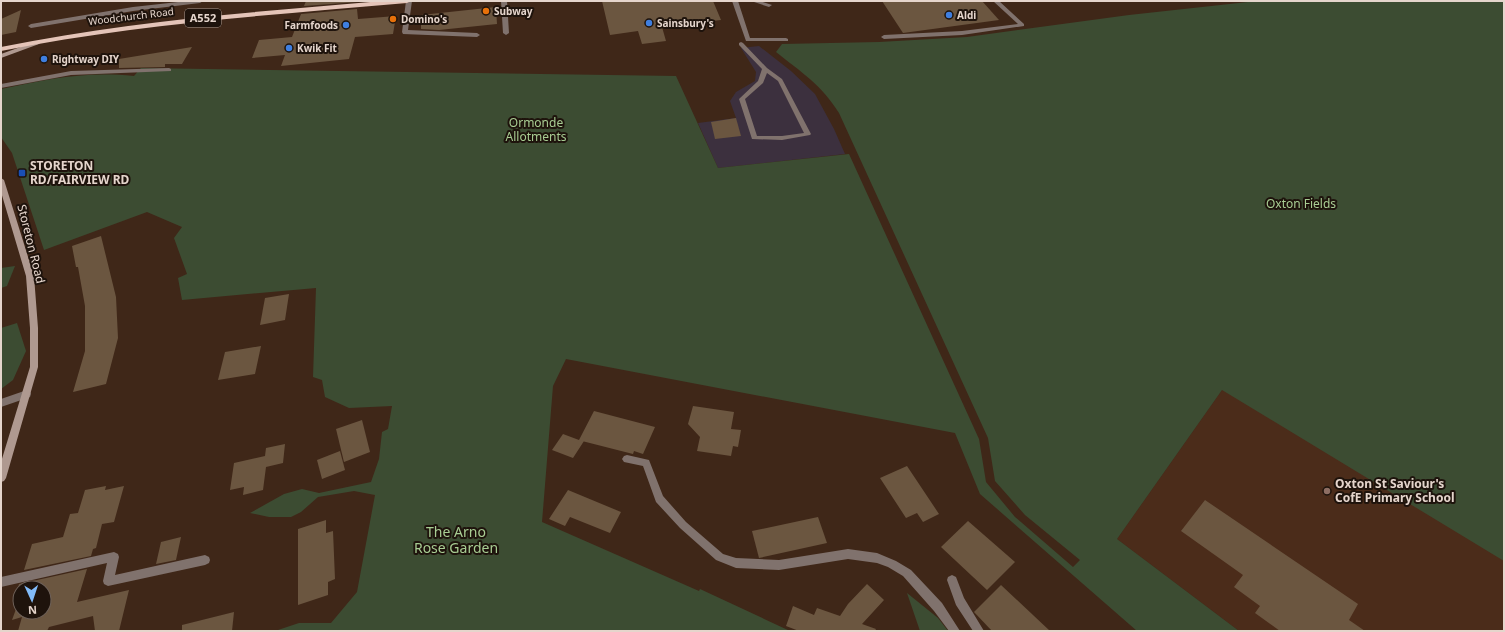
<svg xmlns="http://www.w3.org/2000/svg" width="1505" height="632" font-family="'Noto Sans',sans-serif">
<style>
.commercial{fill:#3c303e}
.built{fill:#4b2c1a}
.green{fill:#3c4c32}
.building{fill:#6b5640}
.lines{fill:none;stroke-linecap:round;stroke-linejoin:round}
.service{fill:#80726d;fill-rule:evenodd}
.minor{fill:#80726d;fill-rule:evenodd}
.secondary{fill:#af9990;fill-rule:evenodd}
.trunk{fill:#e4c4b8;fill-rule:evenodd}
.food-dot{fill:#e8710a;stroke:#1e130c;stroke-width:1.5}
.shop-dot{fill:#3f7fe0;stroke:#1e130c;stroke-width:1.5}
.transit-dot{fill:#1a4fb4;stroke:#1e130c;stroke-width:1.5}
.education-dot{fill:#8d6e63;stroke:#1e130c;stroke-width:1.5}
.labels{text-anchor:middle;stroke-width:4;stroke-linejoin:round;paint-order:stroke}
.far-poi-label{font-size:10px;font-weight:bold;fill:#e5d5cc;stroke:#1e130c;text-anchor:start}
.far-street-label{font-size:10px;fill:#e5d5cc;stroke:#1e130c}
.shield{fill:#1e130c;stroke:#a99b92;stroke-width:1}
.shield-label{font-size:11px;font-weight:bold;fill:#e5d5cc}
.park-label{font-size:12px;fill:#a8cd93;stroke:#1e130c}
.poi-label{font-size:12px;font-weight:bold;fill:#e5d5cc;stroke:#1e130c;text-anchor:start}
.street-label{font-size:12px;fill:#e5d5cc;stroke:#1e130c}
.near-park-label{font-size:14px;fill:#a8cd93;stroke:#1e130c}
</style>
<rect width="100%" height="100%" fill="#3f2718"/>
<polygon class="commercial" points="759,46 791,71 815,94 834,129 845,154 718,168 698,123 736,118 730,101 736,92 755,81 756,72 741,48"/>
<polygon class="built" points="1222,390 1504,444 1504,631 1239,631 1117,539"/>
<g class="green">
<path d="M 1257,1 L 1504,1 L 1504,561 L 1222,390 L 1117,539 L 1239,631 L 1137,631 L 980,494 L 955,433 L 566,359 L 553,386 L 542,522 L 699,591 L 700,589 L 790,631 L 275,631 L 299,623 L 331,623 L 357,592 L 375,495 L 354,491 L 318,497 L 301,512 L 291,517 L 269,517 L 250,513 L 284,494 L 302,489 L 319,493 L 371,482 L 379,459 L 382,432 L 388,429 L 392,406 L 349,408 L 325,397 L 322,380 L 313,377 L 316,288 L 182,300 L 178,278 L 187,274 L 174,238 L 182,227 L 147,212 L 44,250 L 12,153 L 1,137 L 1,89 C 48,79 85,71 134,76 L 141,68 L 676,76 L 718,168 L 849,154 L 979,439 L 986,482 L 1015,517 L 1073,567 L 1080,560 L 1025,515 L 995,481 L 988,438 L 839,113 C 821,84 802,73 776,52 L 782,44 L 879,42 L 967,37 L 1129,15 Z"/>
<polygon points="15,266 7,286 1,288 1,268"/>
<polygon points="17,323 26,351 13,380 1,389 1,328"/>
<polygon points="907,593 938,618 948,631 920,631"/>
</g>
<g class="building">
<polygon points="306,1 357,1 357,2 304,6"/>
<polygon points="602,1 713,1 721,20 662,27 666,41 642,44 638,31 610,35"/>
<polygon points="882,1 982,1 999,20 903,33"/>
<polygon points="496,7 497,24 439,30 421,29 421,15"/>
<polygon points="357,9 358,19 396,16 393,34 355,37 349,59 281,66 285,55 252,58 259,40 292,37 301,14"/>
<polygon points="21,10 16,32 1,35 1,19"/>
<polygon points="192,47 182,64 165,64 165,67 119,68 119,59"/>
<polygon points="736,118 741,136 715,139 711,122"/>
<polygon points="101,236 116,297 118,338 106,384 73,392 85,351 85,306 78,267 76,267 72,246"/>
<polygon points="289,294 285,320 260,325 265,298"/>
<polygon points="261,346 255,374 218,380 225,352"/>
<polygon points="693,406 734,412 731,429 741,430 738,447 733,446 731,456 697,451 700,437 688,424"/>
<polygon points="594,411 655,427 643,454 634,451 633,454 582,441 584,441 573,458 552,450 563,434 579,440"/>
<polygon points="362,420 370,452 344,462 336,429"/>
<polygon points="285,444 283,463 266,467 263,490 243,495 244,487 230,490 234,463 265,456 266,448"/>
<polygon points="340,451 345,470 322,479 317,460"/>
<polygon points="907,466 939,514 923,522 917,513 906,518 880,478"/>
<polygon points="106,486 105,490 124,486 114,522 102,524 96,548 93,549 91,556 24,570 32,544 63,537 70,514 78,513 85,490"/>
<polygon points="568,490 621,512 610,533 570,517 565,526 549,519"/>
<polygon points="1205,500 1358,604 1349,620 1365,631 1280,631 1255,613 1260,606 1234,587 1243,575 1181,531"/>
<polygon points="818,517 827,543 759,558 752,531"/>
<polygon points="326,520 326,533 333,531 335,579 328,582 328,595 298,605 298,529"/>
<polygon points="968,521 1015,562 987,590 941,547"/>
<polygon points="181,537 176,560 156,564 161,542"/>
<polygon points="87,569 77,602 129,590 119,631 95,631 93,616 49,627 47,631 18,631 22,617 12,620 20,598 20,612 44,612 44,588 18,588 19,584"/>
<polygon points="867,584 884,600 862,624 876,629 875,631 799,631 786,626 793,606 814,615 817,608 840,616 848,604"/>
<polygon points="1001,585 1050,631 992,631 974,612"/>
<polygon points="234,612 232,631 182,631 182,625"/>
</g>
<g class="lines">
<g class="service">
<polygon points="406,1 412,1 408,30 477,33 480,35 477,37 403,34 402,32"/>
<polygon points="501,1 507,1 509,33 506,35 503,33"/>
<polygon points="732,1 738,1 750,38 786,38 788,39 788,41 746,41"/>
<polygon points="751,1 760,1 772,5 769,7"/>
<polygon points="993,1 999,1 1024,24 1024,26 962,35 884,39 881,37 884,35 962,31 1018,24"/>
<path d="M 741,42 L 743,43 L 767,68 L 782,79 L 811,134 L 810,135 L 782,140 L 752,139 L 739,99 L 758,81 L 762,69 L 739,45 L 739,43 ZM 767,73 L 778,81 L 804,133 L 782,136 L 757,136 L 745,99 L 763,83 Z"/>
<polygon points="169,68 171,69 171,71 71,75 1,88 1,84 71,71"/>
<polygon points="627,455 649,460 663,496 686,522 723,554 736,558 779,560 848,549 877,553 896,561 911,570 942,603 960,631 949,631 934,611 903,576 888,567 877,563 848,559 779,570 736,568 716,560 680,528 656,502 643,466 624,462 622,459 624,456"/>
<polygon points="114,552 118,554 119,557 115,575 205,555 209,557 210,560 209,563 205,565 108,586 104,584 103,581 107,563 1,587 1,577"/>
<polygon points="952,575 956,577 964,598 984,631 973,631 956,605 947,580 948,577"/>
</g>
<g class="minor">
<polygon points="187,1 203,1 200,3 133,11 31,28 28,26 31,24 133,7"/>
<polygon points="27,390 30,391 31,394 30,397 1,407 1,399"/>
</g>
<g class="secondary">
<polygon points="37,41 40,43 39,44 1,58 1,54"/>
<polygon points="1,178 4,180 34,276 38,328 38,367 6,478 4,481 1,482 1,462 30,367 30,328 26,276 1,192"/>
</g>
<path class="trunk" d="M 382,1 L 411,1 L 407,3 C 271,15 135,24 1,51 L 1,47 C 127,21 254,12 382,1 Z"/>
</g>
<g class="food-dot">
<circle cx="486" cy="11" r="4"/>
<circle cx="393" cy="19" r="4"/>
</g>
<g class="shop-dot">
<circle cx="949" cy="15" r="4"/>
<circle cx="649" cy="23" r="4"/>
<circle cx="346" cy="25" r="4"/>
<circle cx="289" cy="48" r="4"/>
<circle cx="44" cy="59" r="4"/>
</g>
<rect class="transit-dot" x="18" y="169" width="8" height="8" rx="2"/>
<circle class="education-dot" cx="1327" cy="491" r="4"/>
<g class="labels">
<g class="far-poi-label">
<text x="494" y="15">Subway</text>
<text x="957" y="19">Aldi</text>
<text x="401" y="23">Domino's</text>
<text x="657" y="27">Sainsbury's</text>
<text x="338" y="29" text-anchor="end">Farmfoods</text>
<text x="297" y="52">Kwik Fit</text>
<text x="52" y="63">Rightway DIY</text>
</g>
<g class="far-street-label">
<text transform="translate(131 16) rotate(-7)" y="4">Woodchurch Road</text>
</g>
<rect class="shield" x="185" y="9" width="36" height="18" rx="3"/>
<g class="shield-label">
<text x="203" y="22">A552</text>
</g>
<g class="park-label">
<text x="536" y="127">Ormonde<tspan x="536" dy="14">Allotments</tspan></text>
<text x="1301" y="208">Oxton Fields</text>
</g>
<g class="poi-label">
<text x="30" y="170">STORETON<tspan x="30" dy="14">RD/FAIRVIEW RD</tspan></text>
<text x="1335" y="488">Oxton St Saviour's<tspan x="1335" dy="14">CofE Primary School</tspan></text>
</g>
<g class="street-label">
<text transform="translate(31 244) rotate(76)" y="4">Storeton Road</text>
</g>
<g class="near-park-label">
<text x="456" y="537">The Arno<tspan x="456" dy="16">Rose Garden</tspan></text>
</g>
</g>
<rect width="1505" height="632" fill="none" stroke="#e5d5cc" stroke-width="4"/>
<g transform="translate(32 600) rotate(177)"><circle r="19" fill="#1e130c" stroke="#6e6159"/>
<path d="M0-3L7 15L0 10L-7 15Z" fill="#82bcfa"/>
<text y="-6" font-size="11" font-weight="bold" text-anchor="middle" fill="#e5d5cc">N</text>
</g>
</svg>
